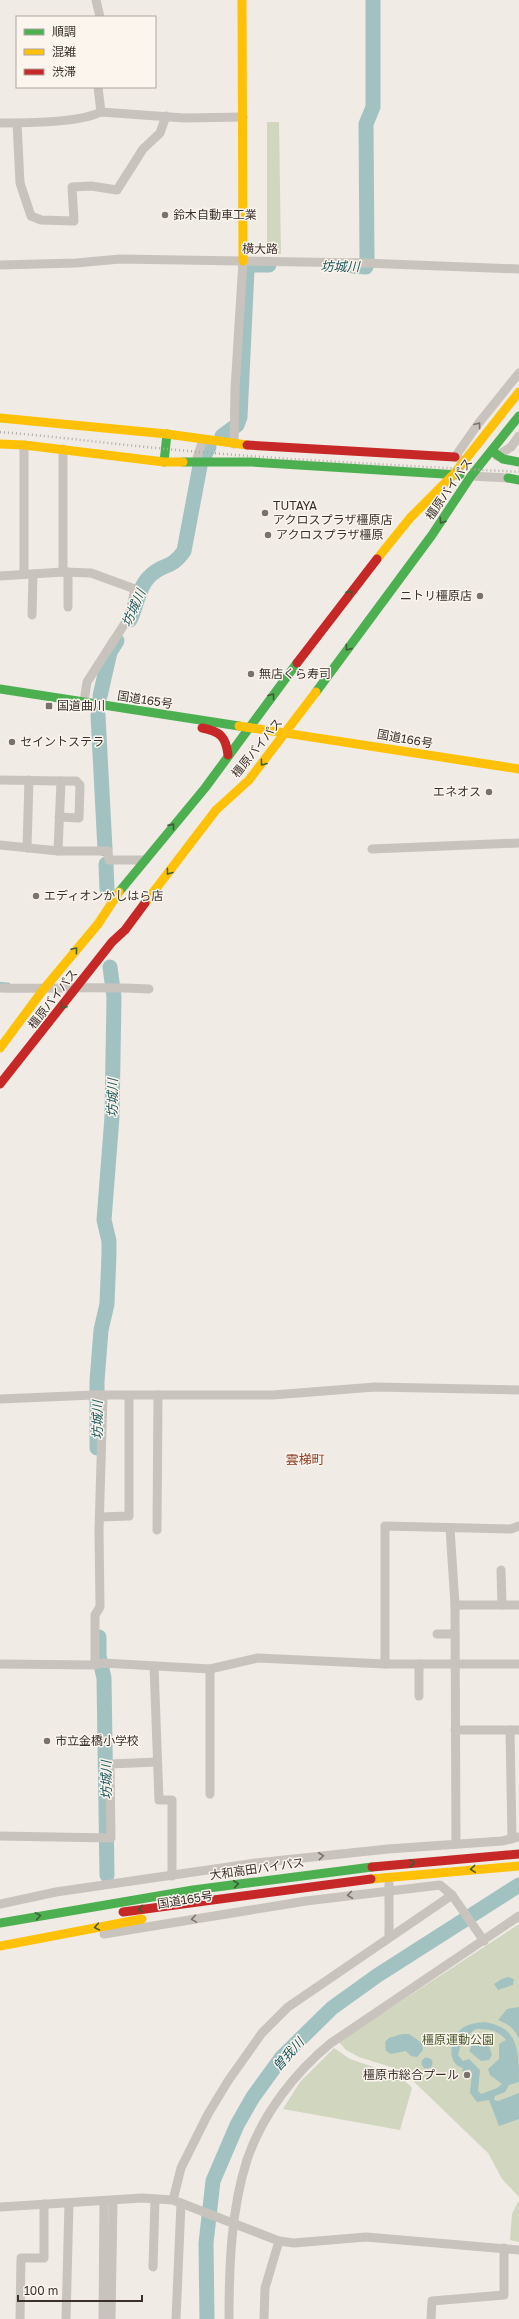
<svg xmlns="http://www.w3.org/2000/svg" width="519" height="2319" font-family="'Golos Text','Noto Sans JP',sans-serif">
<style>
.green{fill:#d1d6bf}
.water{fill:#a1c2c1;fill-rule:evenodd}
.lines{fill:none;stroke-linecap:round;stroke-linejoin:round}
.stream{stroke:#a1c2c1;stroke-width:2.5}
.river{stroke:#a1c2c1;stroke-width:15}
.street{stroke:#c9c3be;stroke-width:9}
.fast{stroke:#4caf50;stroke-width:9}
.slow{stroke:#ffc107;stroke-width:9}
.jam{stroke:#c62828;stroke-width:9}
.rail{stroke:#b1aca8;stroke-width:2.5;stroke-dasharray:1 3;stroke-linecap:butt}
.oneway{stroke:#7b726d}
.oneway2{stroke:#415c38}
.poi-dot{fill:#7a716c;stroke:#fbf5ee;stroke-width:1.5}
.labels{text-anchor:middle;stroke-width:3;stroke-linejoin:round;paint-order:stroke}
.poi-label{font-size:12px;fill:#3b302b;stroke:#fbf5ee;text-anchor:start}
.street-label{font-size:12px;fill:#3b302b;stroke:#fbf5ee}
.park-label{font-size:12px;fill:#4a5a2e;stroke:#fbf5ee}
.water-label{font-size:13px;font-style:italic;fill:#1f5a5e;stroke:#fbf5ee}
.neighbourhood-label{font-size:13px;fill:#8c3b22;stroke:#fbf5ee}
</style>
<rect width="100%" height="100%" fill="#f0ebe5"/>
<g class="green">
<polygon points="267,122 279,122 281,254 267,254"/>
<polygon points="519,1924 519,2197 502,2179 488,2153 410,2078 394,2068 359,2057 346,2050 339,2042"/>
<polygon points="334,2048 350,2059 400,2076 412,2088 400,2130 283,2109 300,2082"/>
<polygon points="519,2200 519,2242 510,2240 512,2214"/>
</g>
<g class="water">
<polygon points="508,1977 514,1979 513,1985 498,1990 494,1984 502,1979"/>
<path d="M 519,2007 L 519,2040 C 516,2029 508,2024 498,2020 L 507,2009 Z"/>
<path d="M 484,2022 C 519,2027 519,2051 519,2082 L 509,2085 L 505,2092 L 495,2096 L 494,2100 L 498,2101 L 519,2093 L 519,2119 L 499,2126 L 489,2100 L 477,2102 L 470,2093 L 472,2073 L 470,2069 L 466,2072 L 462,2071 L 463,2068 C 445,2064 451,2038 461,2029 C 467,2024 476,2023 484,2022 ZM 476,2029 C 488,2029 498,2030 506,2040 L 499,2044 L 499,2059 L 488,2069 L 490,2075 L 502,2084 L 497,2088 L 481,2094 L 478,2091 L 480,2070 L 469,2059 L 463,2061 L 458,2055 L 462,2039 Z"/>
<polygon points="402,2034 409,2034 422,2043 423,2050 417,2057 411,2056 406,2051 391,2054 386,2051 385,2042 389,2038"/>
<polygon points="473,2043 489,2046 492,2055 489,2060 481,2061 469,2051"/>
<circle cx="427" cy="2063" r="5.5"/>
</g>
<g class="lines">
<polyline class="stream" points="0,983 9,984"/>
<g class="river">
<polyline points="353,266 366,267 367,258 366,124 373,107 373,0"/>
<polyline points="222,436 237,425 240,417 247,270 250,265 269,265"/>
<polyline points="204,456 209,447"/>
<path d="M 130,620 C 137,606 138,588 149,577 C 162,563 171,570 184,551 L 200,466"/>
<polyline points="100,696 110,652 117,641"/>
<polyline points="98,715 105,849"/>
<polyline points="106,864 107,889"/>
<polyline points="97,1448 97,1381 101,1330 107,1304 109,1254 109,1241 104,1220 112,1117 114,997 110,967"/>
<polyline points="99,1637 99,1656 104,1678 107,1875"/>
<polyline points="207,2319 206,2243 213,2181 237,2125 253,2097 282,2057 332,2008 378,1975 519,1885"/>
</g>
<g class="street">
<polyline points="96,0 100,17"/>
<polyline points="98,87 101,112"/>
<path d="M 0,123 C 26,123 78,123 101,112 L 184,118 L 243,117"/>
<polyline points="17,123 20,183 31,216 41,220 74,221 72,187 91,186 117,190 143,149 160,133 166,116"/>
<polyline points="0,265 76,263 120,259 364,263 519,269"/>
<polyline points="234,444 235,389 243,261"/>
<polyline points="24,445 24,574"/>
<polyline points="497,456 511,447 519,436"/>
<polyline points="461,460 455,457 478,424 519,373"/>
<polyline points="196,461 203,440"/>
<polyline points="471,476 508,478"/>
<polyline points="63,572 63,449"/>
<polyline points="0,576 63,572 91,573 135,589 129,617 87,682 84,702"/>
<polyline points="68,607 68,572"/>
<polyline points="32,615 33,574"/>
<polyline points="0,780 61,781 58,851"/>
<polyline points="59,817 79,818 80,785 76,781 61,781"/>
<polyline points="0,845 58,851 108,851 109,860 145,860"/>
<polyline points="27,848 29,780"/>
<polyline points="372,849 519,843"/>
<path d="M 0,988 C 50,989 99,986 149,989"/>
<polyline points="0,1399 94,1395 273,1395 375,1387 519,1390"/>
<polyline points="100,1517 129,1516 129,1396"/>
<polyline points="450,1528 455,1605 456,1844"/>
<polyline points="157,1530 158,1395"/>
<polyline points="501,1570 502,1605"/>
<polyline points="455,1605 519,1605"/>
<polyline points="437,1634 455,1634"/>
<polyline points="0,1664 95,1665 103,1663 210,1669 258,1658 385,1664 519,1664"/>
<polyline points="385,1664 385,1526 511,1529 519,1526"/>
<polyline points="419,1664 419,1696"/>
<polyline points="95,1665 95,1615 100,1607 99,1530 103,1396"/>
<polyline points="154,1666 159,1800 172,1800 172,1876"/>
<polyline points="210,1669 210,1794"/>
<polyline points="455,1730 519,1730"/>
<polyline points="510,1730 512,1839"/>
<polyline points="0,1836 111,1838 110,1764 157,1762"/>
<polyline points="389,1884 389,1936"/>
<polyline points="0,1904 56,1892 256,1863 388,1849 502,1841 519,1837"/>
<polyline points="104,1934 306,1901 440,1885 452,1895 484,1941"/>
<polyline points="173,2200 181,2168 208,2114 228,2081 262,2033 288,2007 452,1895"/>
<polyline points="0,2207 142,2198 173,2200 279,2241 294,2243 366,2237 519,2250"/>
<polyline points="153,2267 155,2199"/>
<polyline points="20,2319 21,2258 44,2258 44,2204"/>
<polyline points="66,2319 69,2203"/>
<polyline points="103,2319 104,2201"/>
<polyline points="111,2319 113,2201"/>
<polyline points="176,2319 181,2203"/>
<path d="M 229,2319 C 229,2267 231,2209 247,2160 C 262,2115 295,2072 331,2043 L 519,1916"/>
<polyline points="264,2319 265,2288 279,2241"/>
<polyline points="431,2319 432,2301 504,2295 504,2248"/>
</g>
<g class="fast">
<polyline points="492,451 503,459 519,462"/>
<polyline points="164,462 167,434"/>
<polyline points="183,462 251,462 460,475"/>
<polyline points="508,478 519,480"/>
<polyline points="0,689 239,726"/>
<polyline points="316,692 432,535 471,476 519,416"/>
<polyline points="119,892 205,788 297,663"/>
<polyline points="0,1923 193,1890 372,1867"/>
</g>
<g class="slow">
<polyline points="242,0 243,261"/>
<polyline points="0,418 167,434 247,445"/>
<polyline points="0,444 24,445 164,462 183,462"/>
<polyline points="377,559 410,518 454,474 519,392"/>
<polyline points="239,726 519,769"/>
<polyline points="145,903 216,810 249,780 316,692"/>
<polyline points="0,1048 43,990 98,924 119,892"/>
<polyline points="371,1879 519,1866"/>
<polyline points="0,1946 142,1919"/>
</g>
<g class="jam">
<polyline points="247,445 455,457"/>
<polyline points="297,663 377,559"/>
<path d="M 202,728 C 220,731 226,737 228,755"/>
<polyline points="0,1084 112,942 125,930 145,903"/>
<polyline points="372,1867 519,1854"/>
<polyline points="123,1912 371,1879"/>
</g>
<path class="rail" d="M 0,432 C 52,436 104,443 157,448 C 277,460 398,465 519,472"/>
</g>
<defs><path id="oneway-chevron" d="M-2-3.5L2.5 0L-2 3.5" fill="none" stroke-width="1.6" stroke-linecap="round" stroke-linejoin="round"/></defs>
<g class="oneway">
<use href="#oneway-chevron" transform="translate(478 425) rotate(-53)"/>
<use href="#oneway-chevron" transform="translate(321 1856) rotate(-6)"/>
<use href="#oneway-chevron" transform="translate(350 1895) rotate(172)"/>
<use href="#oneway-chevron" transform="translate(194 1919) rotate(171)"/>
</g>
<g class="oneway2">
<use href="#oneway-chevron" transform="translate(442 521) rotate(123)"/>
<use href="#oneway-chevron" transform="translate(350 593) rotate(-51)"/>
<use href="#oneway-chevron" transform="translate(348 648) rotate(126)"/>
<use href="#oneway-chevron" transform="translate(272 696) rotate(-53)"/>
<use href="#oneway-chevron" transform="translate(263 763) rotate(128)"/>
<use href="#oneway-chevron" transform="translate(172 826) rotate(-51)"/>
<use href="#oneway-chevron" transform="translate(169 872) rotate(127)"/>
<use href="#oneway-chevron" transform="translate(75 950) rotate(-50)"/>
<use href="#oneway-chevron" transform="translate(63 1006) rotate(129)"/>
<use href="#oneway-chevron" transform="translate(412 1863) rotate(-5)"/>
<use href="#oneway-chevron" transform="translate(473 1869) rotate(175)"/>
<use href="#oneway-chevron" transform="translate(236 1884) rotate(-8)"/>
<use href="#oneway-chevron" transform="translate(141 1909) rotate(171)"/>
<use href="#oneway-chevron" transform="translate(38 1916) rotate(-10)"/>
<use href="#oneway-chevron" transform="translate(97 1927) rotate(170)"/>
</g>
<g class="poi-dot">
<circle cx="165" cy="215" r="4"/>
<circle cx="265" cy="513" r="4"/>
<circle cx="268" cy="535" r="4"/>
<circle cx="480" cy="596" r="4"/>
<circle cx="251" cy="674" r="4"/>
<rect x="45" y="702" width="8" height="8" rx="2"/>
<circle cx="12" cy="742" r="4"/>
<circle cx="489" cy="792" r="4"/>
<circle cx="36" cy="896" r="4"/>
<circle cx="47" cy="1741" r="4"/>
<circle cx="467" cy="2075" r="4"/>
</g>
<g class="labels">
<g class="poi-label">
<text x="173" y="219">鈴木自動車工業</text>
<text x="273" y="510">TUTAYA<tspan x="273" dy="14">アクロスプラザ橿原店</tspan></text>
<text x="276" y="539">アクロスプラザ橿原</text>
<text x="472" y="600" text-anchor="end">ニトリ橿原店</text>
<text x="259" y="678">無店くら寿司</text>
<text x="57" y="710">国道曲川</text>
<text x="20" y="746">セイントステラ</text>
<text x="481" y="796" text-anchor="end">エネオス</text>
<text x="44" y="900">エディオンかしはら店</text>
<text x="55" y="1745">市立金橋小学校</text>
<text x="459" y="2079" text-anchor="end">橿原市総合プール</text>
</g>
<g class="street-label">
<text transform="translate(260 249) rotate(1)" y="4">横大路</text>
<text transform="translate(449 489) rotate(-55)" y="4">橿原バイパス</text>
<text transform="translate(145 700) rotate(9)" y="4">国道165号</text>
<text transform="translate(405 739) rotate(10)" y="4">国道166号</text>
<text transform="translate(257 748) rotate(-51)" y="4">橿原バイパス</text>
<text transform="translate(53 999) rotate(-52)" y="4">橿原バイパス</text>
<text transform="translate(257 1869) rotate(-8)" y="4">大和高田バイパス</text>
<text transform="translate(185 1900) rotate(-9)" y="4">国道165号</text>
</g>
<g class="park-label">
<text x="458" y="2044">橿原運動公園</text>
</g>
<g class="water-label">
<text transform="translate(340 266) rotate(1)" y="5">坊城川</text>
<text transform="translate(133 608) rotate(-66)" y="5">坊城川</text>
<text transform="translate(112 1098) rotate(-89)" y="5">坊城川</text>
<text transform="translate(97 1420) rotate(-90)" y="5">坊城川</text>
<text transform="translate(106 1780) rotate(-91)" y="5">坊城川</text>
<text transform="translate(288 2054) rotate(-48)" y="5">曽我川</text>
</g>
<g class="neighbourhood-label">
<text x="305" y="1464">雲梯町</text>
</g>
</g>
<rect x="16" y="16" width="140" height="72" fill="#fbf5ee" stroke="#aea6a0"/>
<rect x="24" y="29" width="20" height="6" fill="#4caf50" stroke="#aea6a0"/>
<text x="52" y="36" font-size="12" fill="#3b302b">順調</text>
<rect x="24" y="49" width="20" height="6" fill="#ffc107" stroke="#aea6a0"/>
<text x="52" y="56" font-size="12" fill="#3b302b">混雑</text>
<rect x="24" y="69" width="20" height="6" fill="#c62828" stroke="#aea6a0"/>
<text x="52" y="76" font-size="12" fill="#3b302b">渋滞</text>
<path d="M18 2295v6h124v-6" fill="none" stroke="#3b302b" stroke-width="2"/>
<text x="24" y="2295" font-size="12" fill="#3b302b" stroke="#fbf5ee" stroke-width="3" paint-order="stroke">100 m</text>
</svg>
